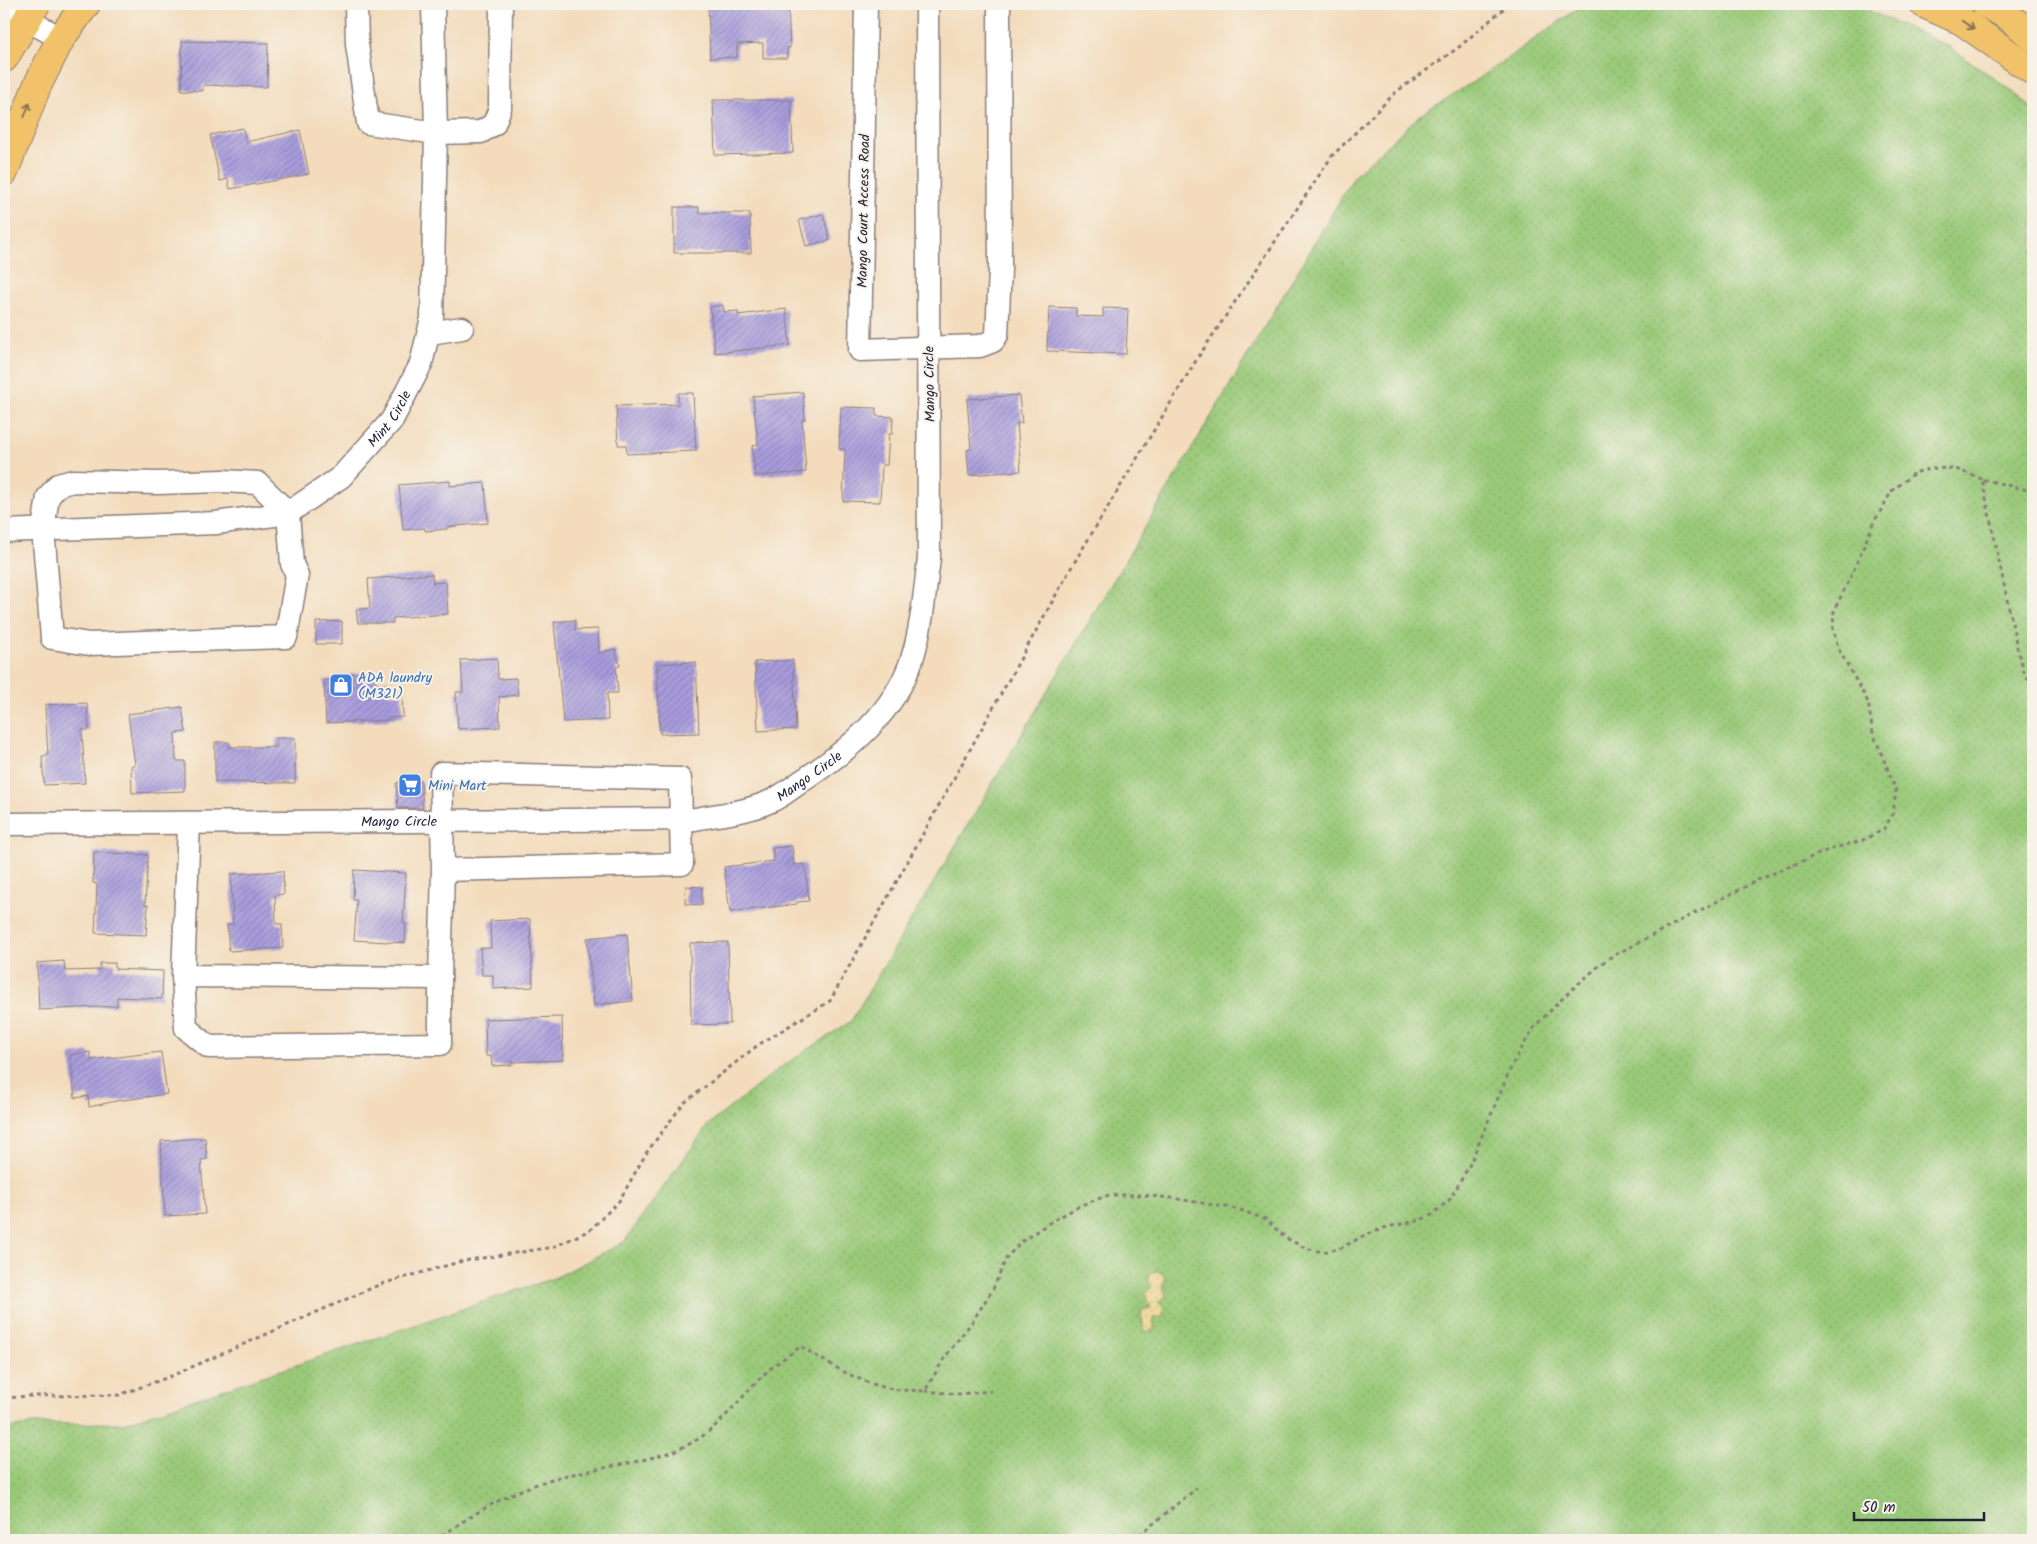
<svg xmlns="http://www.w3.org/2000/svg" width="2037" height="1544" font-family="Kalam,sans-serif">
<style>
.grass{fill:url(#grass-dots);stroke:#5e765a}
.sand{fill:url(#sand-dots);stroke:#887e6c}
.building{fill:url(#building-hatch)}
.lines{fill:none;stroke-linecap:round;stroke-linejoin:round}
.minor-casing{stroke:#8a7e7b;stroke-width:25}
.major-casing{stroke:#8a7e7b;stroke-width:30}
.path{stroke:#8a7e7b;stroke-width:3;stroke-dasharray:4 4;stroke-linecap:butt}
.minor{stroke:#fff;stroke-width:22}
.major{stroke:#f2c26a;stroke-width:28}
.oneway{stroke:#8a7252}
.labels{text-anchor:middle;stroke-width:4;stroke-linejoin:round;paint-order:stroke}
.street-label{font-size:14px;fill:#22223b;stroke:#f7f3e8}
.shop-label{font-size:14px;fill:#366cbe;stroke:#f7f3e8;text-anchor:start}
</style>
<defs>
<pattern id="grass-dots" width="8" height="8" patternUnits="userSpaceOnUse" patternTransform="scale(1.25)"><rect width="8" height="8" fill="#99c978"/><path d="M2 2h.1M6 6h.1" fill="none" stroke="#84ac69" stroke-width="1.8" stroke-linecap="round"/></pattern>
<pattern id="sand-dots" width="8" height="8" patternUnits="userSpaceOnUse" patternTransform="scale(1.25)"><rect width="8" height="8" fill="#eeda9e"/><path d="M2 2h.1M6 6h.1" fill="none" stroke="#ccbb89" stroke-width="1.8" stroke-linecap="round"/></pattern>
<pattern id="building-hatch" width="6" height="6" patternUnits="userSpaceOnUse" patternTransform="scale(1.25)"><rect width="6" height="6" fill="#a99ddd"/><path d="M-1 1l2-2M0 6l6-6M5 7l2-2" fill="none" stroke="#8980b4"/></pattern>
</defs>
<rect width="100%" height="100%" fill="#f7f3e8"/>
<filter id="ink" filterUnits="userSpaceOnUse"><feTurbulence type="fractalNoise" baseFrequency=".02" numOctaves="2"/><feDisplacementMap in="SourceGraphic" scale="10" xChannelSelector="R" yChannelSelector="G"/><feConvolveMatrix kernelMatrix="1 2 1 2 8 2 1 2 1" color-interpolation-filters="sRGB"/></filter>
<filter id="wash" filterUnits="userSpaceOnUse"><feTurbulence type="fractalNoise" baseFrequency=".0096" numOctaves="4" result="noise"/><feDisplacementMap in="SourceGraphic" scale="20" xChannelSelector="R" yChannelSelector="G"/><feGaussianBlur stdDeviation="1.12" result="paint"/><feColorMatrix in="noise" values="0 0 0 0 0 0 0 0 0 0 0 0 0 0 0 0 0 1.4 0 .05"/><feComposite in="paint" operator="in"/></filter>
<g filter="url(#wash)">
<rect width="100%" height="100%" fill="#f3dbbb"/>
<polygon class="grass" points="1584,4 1854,4 1948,46 2008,88 2033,109 2033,1540 4,1540 4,1429 34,1424 124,1423 557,1277 624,1242 708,1125 780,1068 851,1021 1355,175 1419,116 1481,77"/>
<path class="sand" d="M 1157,1271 L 1163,1274 L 1165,1280 L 1163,1286 L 1166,1296 L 1158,1302 L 1163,1307 L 1164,1314 L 1162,1317 L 1154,1318 L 1154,1330 L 1144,1332 L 1141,1313 L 1142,1310 L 1151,1308 L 1145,1294 L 1152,1287 C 1148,1280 1146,1279 1151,1272 Z"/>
<g id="blocks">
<g class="building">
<polygon points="735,4 735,6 788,5 790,48 787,48 787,58 763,58 763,43 737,44 737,57 710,58 708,5"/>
<polygon points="182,41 268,43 267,87 203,85 203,91 181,90"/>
<polygon points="713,100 791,100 793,153 715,155"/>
<polygon points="243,128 246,142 300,130 309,174 230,189 228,179 220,181 210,135"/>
<polygon points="674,207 699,207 699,213 750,213 751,253 674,253"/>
<polygon points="823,214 830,240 806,246 799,220"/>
<polygon points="723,305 724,312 738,311 738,315 786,309 790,345 715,353 710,307"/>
<polygon points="1049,307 1076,308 1076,316 1103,317 1103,308 1128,309 1126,354 1047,351"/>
<polygon points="803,392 805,419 802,420 806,472 755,476 752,446 758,445 753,396"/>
<polygon points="678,393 693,393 696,451 627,454 626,445 618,445 616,406 678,404"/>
<polygon points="1019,395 1022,423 1017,423 1021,471 969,475 967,450 971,449 967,399"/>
<polygon points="841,407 876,408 876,416 893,417 892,434 889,434 887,465 882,465 880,502 843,501 845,449 839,449"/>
<polygon points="450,481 450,486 485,483 488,523 447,527 447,529 425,531 425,528 403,530 399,485"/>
<polygon points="432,574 433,583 446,582 448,614 393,618 393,623 358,623 356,610 370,608 368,579"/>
<polygon points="575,620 575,630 598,629 599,653 615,649 620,666 616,667 618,693 607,693 608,720 563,722 554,622"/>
<polygon points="342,621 342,644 316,644 316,622"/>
<polygon points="497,658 498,679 516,678 518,695 499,697 500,727 458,729 456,692 463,692 461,660"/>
<polygon points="793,660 796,729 758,731 755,662"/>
<polygon points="696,662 699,733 660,734 657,664"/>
<polygon points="375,672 376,684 387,684 387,694 402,693 403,717 389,718 389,720 326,723 324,680 350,679 350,674"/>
<polygon points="87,703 89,730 82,730 85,783 44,785 42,756 48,755 45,705"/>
<polygon points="182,707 186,732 175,733 176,761 185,761 185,791 132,793 131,766 135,765 128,714"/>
<polygon points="276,738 295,738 295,783 215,782 215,742 229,742 229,747 276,747"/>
<polygon points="421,781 423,808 398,808 396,783"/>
<polygon points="792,846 794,865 805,864 809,901 797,902 797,904 730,912 724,867 774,861 772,848"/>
<polygon points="94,852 148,855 145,905 148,905 146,935 95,933 97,884 93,883"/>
<polygon points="354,870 406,873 403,923 406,923 405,943 354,940 357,900 353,900"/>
<polygon points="283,871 284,894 275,895 276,924 282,924 283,948 229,951 227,925 233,924 231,874"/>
<polygon points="686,886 702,887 702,905 685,904"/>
<polygon points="530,919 533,987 493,989 493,975 482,975 480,948 491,948 490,921"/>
<polygon points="627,934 633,1001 594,1005 587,938"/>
<polygon points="728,942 730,1024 691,1025 690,943"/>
<polygon points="64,961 65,971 100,970 100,963 115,963 115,969 163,971 162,999 117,997 117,1006 39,1010 37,963"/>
<polygon points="562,1017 563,1060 511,1062 512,1065 492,1066 491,1056 486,1056 485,1019"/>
<polygon points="90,1052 91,1060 161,1052 167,1094 116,1101 89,1107 88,1096 75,1098 70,1055"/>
<polygon points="205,1138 207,1159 201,1160 205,1214 165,1216 161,1141"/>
</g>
</g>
</g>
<g filter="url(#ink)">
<use href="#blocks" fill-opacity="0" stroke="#8a7e7b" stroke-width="1"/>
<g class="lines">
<g class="minor-casing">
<g id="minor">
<polyline points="356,4 357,44 368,123 436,133 481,132 494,124 500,108 501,4"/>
<polyline points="866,4 860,350 980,346 993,341 997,335 1000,270 999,4"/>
<polyline points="4,8 61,38"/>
<polyline points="429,333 462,328"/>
<polygon points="73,481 157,483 223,481 258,483 288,513 292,564 297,575 286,637 89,644 52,638 43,529 48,497 58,485"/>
<path id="s1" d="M 4,531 L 216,523 L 288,513 L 341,477 L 392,420 L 421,364 L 432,318 L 436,133 L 433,4"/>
<path id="s2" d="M 4,824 L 695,819 C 721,814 749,812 773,800 C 784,795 794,786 805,779 C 850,749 894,713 912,659 C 922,627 925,591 929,558 L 927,4"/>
<polyline points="183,976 440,978 440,1044 209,1047 186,1028 183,976 189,823"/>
<polyline points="440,978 443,870 441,773 680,779 682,864 443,870"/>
</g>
</g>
<g class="major-casing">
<g id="major">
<polyline points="1924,4 1962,21 2033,71"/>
<polyline points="1986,4 2008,16 2033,37"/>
<polyline points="4,58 36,4"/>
<polyline points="4,172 37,86 61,38 86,4"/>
</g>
</g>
<g class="path">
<polyline points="2033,494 2027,490 1982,479 2018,652 2025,674 2033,687"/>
<polyline points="925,1391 959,1394 991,1391"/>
<polyline points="4,1398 32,1396 119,1395 169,1377 381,1284 463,1261 554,1247 590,1230 619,1201 647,1152 683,1104 758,1045 830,1001 1071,568 1197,359 1332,156 1396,92 1459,47 1509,4"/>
<path d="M 436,1540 C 476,1511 519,1486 568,1475 C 604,1467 662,1460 693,1442 C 724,1425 744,1391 770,1369 C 780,1360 791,1354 801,1346 C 828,1364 861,1384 893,1389 C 903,1391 914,1390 925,1391 L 945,1357 L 972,1322 L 993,1289 L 1007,1257 L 1021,1242 L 1049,1223 L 1081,1205 L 1109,1195 L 1141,1195 L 1172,1198 L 1237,1209 L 1265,1219 L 1286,1238 L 1305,1248 L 1323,1252 L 1341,1248 L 1363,1236 L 1387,1227 L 1417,1221 L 1432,1215 L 1450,1199 L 1469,1166 L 1513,1063 L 1535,1026 L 1570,991 L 1607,959 L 1758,880 L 1828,850 L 1863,840 L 1883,830 L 1893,814 L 1896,790 L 1873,733 L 1868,702 L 1838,648 L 1833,629 L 1834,610 L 1849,581 L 1874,522 L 1892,491 L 1914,473 L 1933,468 L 1956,469 L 1982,479"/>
<polyline points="1133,1540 1197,1488"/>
</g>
<use href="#minor" class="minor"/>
<use href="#major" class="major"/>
</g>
<defs><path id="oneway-shaft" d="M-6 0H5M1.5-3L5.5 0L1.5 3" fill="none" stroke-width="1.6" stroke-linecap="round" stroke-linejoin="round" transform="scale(1.25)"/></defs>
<g class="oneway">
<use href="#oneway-shaft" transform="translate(1968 25) rotate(33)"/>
<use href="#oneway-shaft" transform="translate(27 110) rotate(-69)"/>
</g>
</g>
<defs>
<g id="shop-square" transform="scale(1.25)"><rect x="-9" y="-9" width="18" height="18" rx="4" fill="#3f7fe0" stroke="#f7f3e8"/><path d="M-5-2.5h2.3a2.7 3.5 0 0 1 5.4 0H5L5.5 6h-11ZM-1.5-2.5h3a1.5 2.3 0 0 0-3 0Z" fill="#fff"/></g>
<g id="supermarket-square" transform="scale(1.25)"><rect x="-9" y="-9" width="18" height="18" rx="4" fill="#3f7fe0" stroke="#f7f3e8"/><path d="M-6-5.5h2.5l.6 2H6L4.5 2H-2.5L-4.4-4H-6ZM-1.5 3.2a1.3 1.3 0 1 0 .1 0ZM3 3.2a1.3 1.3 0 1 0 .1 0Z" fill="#fff"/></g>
</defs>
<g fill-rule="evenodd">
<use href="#shop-square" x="341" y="685"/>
<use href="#supermarket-square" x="410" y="785"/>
</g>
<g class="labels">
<g class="street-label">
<text transform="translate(863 211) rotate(-89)" y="5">Mango Court Access Road</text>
<text transform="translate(929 384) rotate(-91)" y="5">Mango Circle</text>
<text dy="5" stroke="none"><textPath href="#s1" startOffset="425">Mint Circle</textPath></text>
<text dy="5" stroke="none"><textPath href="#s2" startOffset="815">Mango Circle</textPath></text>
<text dy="5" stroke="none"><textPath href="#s2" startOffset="395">Mango Circle</textPath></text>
</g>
<g class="shop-label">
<text x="358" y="682">ADA laundry<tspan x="358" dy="16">(M321)</tspan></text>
<text x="428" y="790">Mini Mart</text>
</g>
</g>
<rect width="2037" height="1544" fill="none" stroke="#f7f3e8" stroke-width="20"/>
<path d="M1854 1512v8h130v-8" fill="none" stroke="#22223b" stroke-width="2.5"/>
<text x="1862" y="1512" font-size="15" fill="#22223b" stroke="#f7f3e8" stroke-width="4" paint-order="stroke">50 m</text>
</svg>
